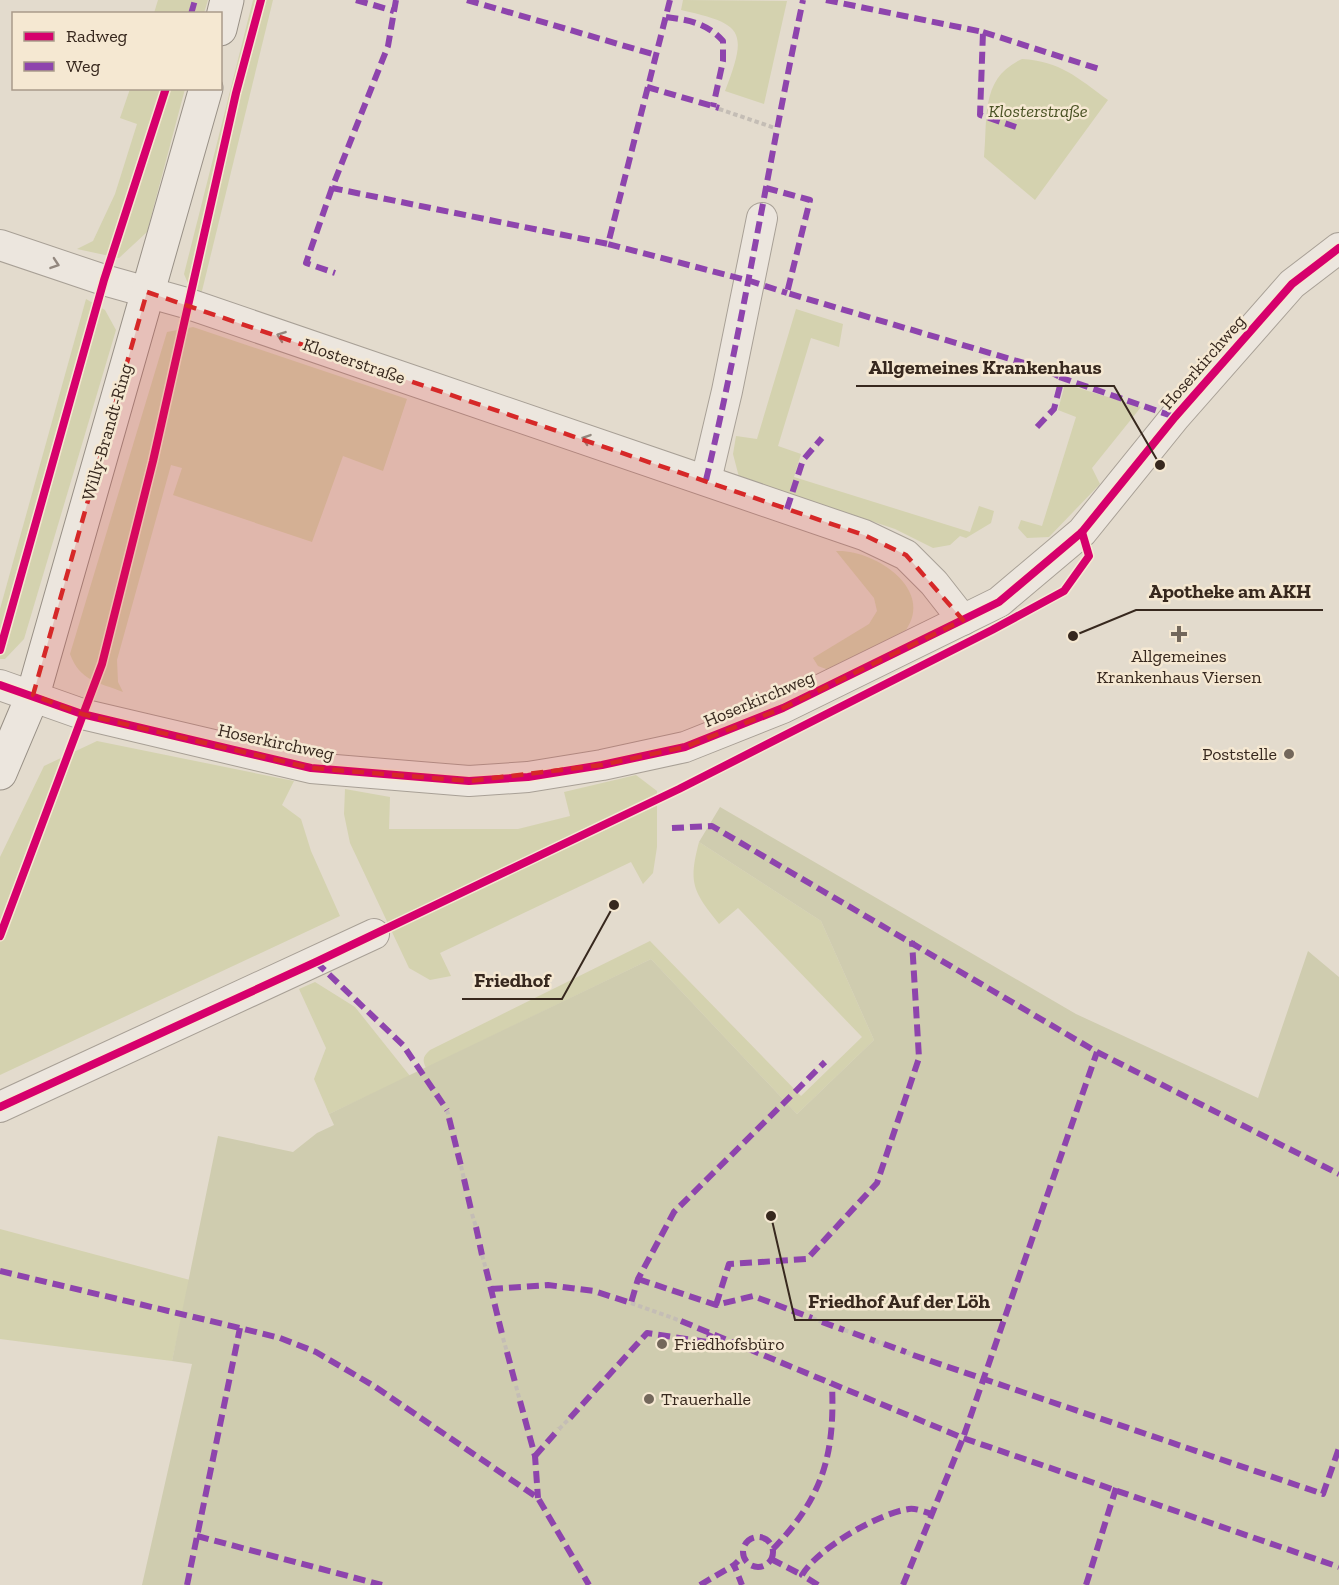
<svg xmlns="http://www.w3.org/2000/svg" width="1339" height="1585" font-family="'Zilla Slab',serif">
<style>
.green{fill:#d4d2af}
.cemetery{fill:#cfccaf}
.lines{fill:none;stroke-linecap:round;stroke-linejoin:round}
.minor-casing{stroke:#a8a096;stroke-width:32}
.secondary-casing{stroke:#989086;stroke-width:35}
.path{stroke:#c4bdb5;stroke-width:4;stroke-dasharray:4.5 3;stroke-linecap:butt}
.minor{stroke:#ece6de;stroke-width:30}
.secondary{stroke:#ece6de;stroke-width:33}
.quiet{stroke:#8e44ad;stroke-width:6;stroke-dasharray:12 6;stroke-linecap:butt}
.cycleway-casing{stroke:#f5e8d2;stroke-width:11}
.cycleway{stroke:#d6006c;stroke-width:8}
.oneway{stroke:#92877e}
.marked{fill:#d62828;fill-opacity:0.2;stroke:#d62828;stroke-width:4.5;stroke-dasharray:12 8;stroke-linejoin:round}
.poi-dot{fill:#73675b;stroke:#f5e8d2;stroke-width:2}
.labels{text-anchor:middle;stroke-width:5;stroke-linejoin:round;paint-order:stroke}
.park-label{font-size:18px;font-style:italic;fill:#4b5325;stroke:#f5e8d2}
.street-label{font-size:18px;fill:#37281e;stroke:#f5e8d2}
.poi-label{font-size:18px;fill:#37281e;stroke:#f5e8d2;text-anchor:start}
.leader{fill:none;stroke:#37281e;stroke-width:2}
.callout-dot{fill:#37281e;stroke:#f5e8d2;stroke-width:2}
.callout-label{font-size:20px;text-anchor:middle;font-weight:bold;fill:#37281e;stroke:#f5e8d2;stroke-width:5;stroke-linejoin:round;paint-order:stroke}
</style>
<rect width="100%" height="100%" fill="#e3dbcd"/>
<g class="green">
<polygon points="158,0 208,0 204,13 154,13"/>
<polygon points="253,0 273,0 201,295 189,286 184,274"/>
<path d="M 683,0 L 787,1 L 764,104 L 725,91 C 748,31 744,24 681,10 Z"/>
<path d="M 1022,59 C 1060,61 1078,78 1108,100 L 1035,200 L 984,157 C 988,117 980,78 1022,59 Z"/>
<polygon points="130,89 185,89 147,232 119,258 77,249 93,241 115,194 137,124 120,118"/>
<polygon points="86,299 105,310 116,330 24,639 5,659 0,659 0,609"/>
<polygon points="796,309 843,324 839,347 811,338 778,446 801,454 794,477 970,532 979,506 994,511 991,523 966,538 960,536 950,545 933,548 895,529 739,477 733,454 736,436 757,439"/>
<path d="M 193,327 L 407,399 L 383,471 L 343,456 L 312,542 L 173,495 L 182,468 L 171,465 L 117,660 L 118,682 L 123,692 C 98,682 80,681 70,654 L 167,332 Z"/>
<polygon points="1065,384 1141,407 1092,468 1100,484 1049,537 1027,538 1018,528 1021,520 1042,526 1076,417 1058,410"/>
<path d="M 836,551 C 874,549 935,589 906,630 L 829,670 L 818,666 L 813,658 L 869,624 L 877,611 L 874,598 Z"/>
<polygon points="97,741 294,781 282,805 301,819 311,851 340,916 0,1075 0,857 44,766"/>
<polygon points="636,775 657,791 657,847 653,873 643,884 631,862 440,953 451,976 430,980 409,968 350,843 344,814 345,789 390,797 389,829 518,829 570,816 564,792"/>
<path d="M 699,842 L 821,921 L 874,1040 L 797,1114 L 651,959 L 426,1068 C 422,1060 423,1056 430,1050 L 650,941 L 801,1096 L 862,1037 L 738,908 L 719,924 C 693,891 688,884 699,842 Z"/>
<polygon points="315,982 355,1007 410,1076 329,1114 314,1079 326,1048 299,989"/>
<polygon points="0,1229 190,1280 172,1361 0,1339"/>
</g>
<polygon class="cemetery" points="720,807 1076,1014 1258,1098 1308,951 1339,977 1339,1585 142,1585 192,1364 172,1361 218,1136 293,1152 317,1133 334,1125 329,1114 651,959 797,1114 874,1040 821,921 699,842"/>
<g class="lines">
<g class="minor-casing">
<g id="minor">
<polyline points="0,245 104,280 186,303 864,535 906,555 934,583 963,620"/>
<polyline points="706,480 727,391 762,218"/>
<polyline points="0,685 82,714 311,768 469,781 528,777 602,765 685,747 783,708 999,602 1082,532 1175,417 1292,284 1339,248"/>
<polyline points="0,1107 374,934"/>
</g>
</g>
<g class="secondary-casing">
<g id="secondary">
<polyline points="220,29 227,0"/>
<polyline points="0,773 33,695 206,88"/>
</g>
</g>
<g class="path">
<polyline points="719,109 775,128"/>
<polyline points="447,1110 449,1118"/>
<polyline points="461,1166 464,1179"/>
<polyline points="472,1214 476,1227"/>
<polyline points="482,1255 486,1269"/>
<polyline points="631,1303 681,1321"/>
<polyline points="812,1318 822,1322"/>
<polyline points="844,1330 853,1333"/>
<polyline points="503,1338 507,1352"/>
<polyline points="875,1341 884,1344"/>
<polyline points="906,1352 913,1355"/>
<polyline points="516,1386 520,1401"/>
<polyline points="559,1429 570,1418"/>
</g>
<use href="#minor" class="minor"/>
<use href="#secondary" class="secondary"/>
<g class="quiet">
<polyline points="356,0 394,11"/>
<polyline points="396,0 388,46 332,188 608,244"/>
<polyline points="467,0 656,55"/>
<polyline points="670,0 608,244 750,281 787,293"/>
<polyline points="826,0 983,32 980,115 1016,127"/>
<polyline points="191,14 195,0"/>
<path d="M 666,17 C 689,20 707,23 723,41 L 723,61 L 713,107"/>
<polyline points="983,32 1099,69"/>
<polyline points="647,87 719,108"/>
<polyline points="332,188 306,263 335,273"/>
<polyline points="766,188 810,200 787,293 1044,369 1062,378"/>
<polyline points="1037,427 1054,409 1062,378 1175,417"/>
<path d="M 706,480 C 744,321 769,160 803,0"/>
<polyline points="787,509 803,460 822,438"/>
<polyline points="672,828 712,826 1097,1052 1339,1174"/>
<polyline points="316,962 403,1045 447,1110"/>
<polyline points="449,1118 461,1166"/>
<polyline points="464,1179 472,1214"/>
<polyline points="476,1227 482,1255"/>
<polyline points="486,1269 503,1338"/>
<polyline points="0,1271 240,1328 280,1338 316,1352 374,1386 538,1498 589,1585"/>
<polyline points="638,1279 716,1305 753,1296 812,1318"/>
<polyline points="491,1289 548,1285 594,1291 631,1303 638,1279 674,1212 825,1062"/>
<polyline points="716,1305 729,1264 807,1259 877,1183 919,1058 912,941"/>
<polyline points="681,1321 963,1438 1339,1567"/>
<polyline points="822,1322 844,1330"/>
<polyline points="853,1333 875,1341"/>
<polyline points="884,1344 906,1352"/>
<polyline points="507,1352 516,1386"/>
<polyline points="913,1355 1323,1494 1339,1448"/>
<polyline points="520,1401 535,1456 538,1498"/>
<polyline points="570,1418 647,1333 707,1342 711,1333"/>
<polyline points="535,1456 559,1429"/>
<polyline points="197,1536 382,1585"/>
<circle cx="758" cy="1552" r="15"/>
<path d="M 773,1549 C 823,1497 835,1455 832,1384"/>
<polyline points="771,1559 802,1575"/>
<polyline points="738,1561 734,1565 742,1585"/>
<polyline points="187,1585 240,1328"/>
<polyline points="700,1585 734,1565"/>
<path d="M 818,1585 L 802,1575 C 818,1548 879,1513 909,1509 C 916,1508 925,1512 932,1514"/>
<polyline points="903,1585 963,1438 1097,1052"/>
<polyline points="1086,1585 1116,1488"/>
</g>
<g class="cycleway-casing">
<g id="cycleway">
<polyline points="0,650 104,280 166,88"/>
<polyline points="0,685 82,714 311,768 469,781 528,777 602,765 685,747 783,708 999,602 1082,532 1175,417 1292,284 1339,248"/>
<polyline points="0,936 102,664 153,461 236,93 261,0"/>
<polyline points="0,1107 316,962 679,789 992,630 1064,591 1089,556 1082,532"/>
</g>
</g>
<use href="#cycleway" class="cycleway"/>
</g>
<defs><path id="oneway-chevron" d="M-2-3.5L2.5 0L-2 3.5" fill="none" stroke-width="1.6" stroke-linecap="round" stroke-linejoin="round" transform="scale(1.5)"/></defs>
<g class="oneway">
<use href="#oneway-chevron" transform="translate(55 264) rotate(19)"/>
<use href="#oneway-chevron" transform="translate(281 336) rotate(-160)"/>
<use href="#oneway-chevron" transform="translate(586 439) rotate(-161)"/>
</g>
<path class="marked" d="M 147,292 L 864,535 L 906,555 L 963,620 L 783,708 L 685,747 L 602,765 L 469,781 L 311,768 L 82,714 L 33,695 Z"/>
<g class="poi-dot">
<path d="M1176 625h6v6h6v6h-6v6h-6v-6h-6v-6h6z"/>
<circle cx="1289" cy="754" r="6"/>
<circle cx="662" cy="1344" r="6"/>
<circle cx="649" cy="1399" r="6"/>
</g>
<g class="labels">
<g class="park-label">
<text x="1038" y="117">Klosterstraße</text>
</g>
<g class="street-label">
<text transform="translate(354 361) rotate(19)" y="6">Klosterstraße</text>
<text transform="translate(1203 362) rotate(-49)" y="6">Hoserkirchweg</text>
<text transform="translate(107 432) rotate(-74)" y="6">Willy-Brandt-Ring</text>
<text transform="translate(759 699) rotate(-23)" y="6">Hoserkirchweg</text>
<text transform="translate(276 742) rotate(12)" y="6">Hoserkirchweg</text>
</g>
<g class="poi-label">
<text x="1179" y="662" text-anchor="middle">Allgemeines<tspan x="1179" dy="21">Krankenhaus Viersen</tspan></text>
<text x="1277" y="760" text-anchor="end">Poststelle</text>
<text x="674" y="1350">Friedhofsbüro</text>
<text x="661" y="1405">Trauerhalle</text>
</g>
</g>
<path class="leader" d="M1160 465L1114 386H856M1073 636L1136 610H1323M614 905L562 999H462M771 1216L795 1320H1002"/>
<g class="callout-dot">
<circle cx="1160" cy="465" r="6"/>
<circle cx="1073" cy="636" r="6"/>
<circle cx="614" cy="905" r="6"/>
<circle cx="771" cy="1216" r="6"/>
</g>
<g class="callout-label">
<text x="985" y="374">Allgemeines Krankenhaus</text>
<text x="1230" y="598">Apotheke am AKH</text>
<text x="512" y="987">Friedhof</text>
<text x="899" y="1308">Friedhof Auf der Löh</text>
</g>
<rect x="12" y="12" width="210" height="78" fill="#f5e8d2" stroke="#a99b8a" stroke-width="1.5"/>
<rect x="24" y="32" width="30" height="9" fill="#d6006c" stroke="#a99b8a" stroke-width="1.5"/>
<text x="66" y="42" font-size="18" fill="#37281e">Radweg</text>
<rect x="24" y="62" width="30" height="9" fill="#8e44ad" stroke="#a99b8a" stroke-width="1.5"/>
<text x="66" y="72" font-size="18" fill="#37281e">Weg</text>
</svg>
